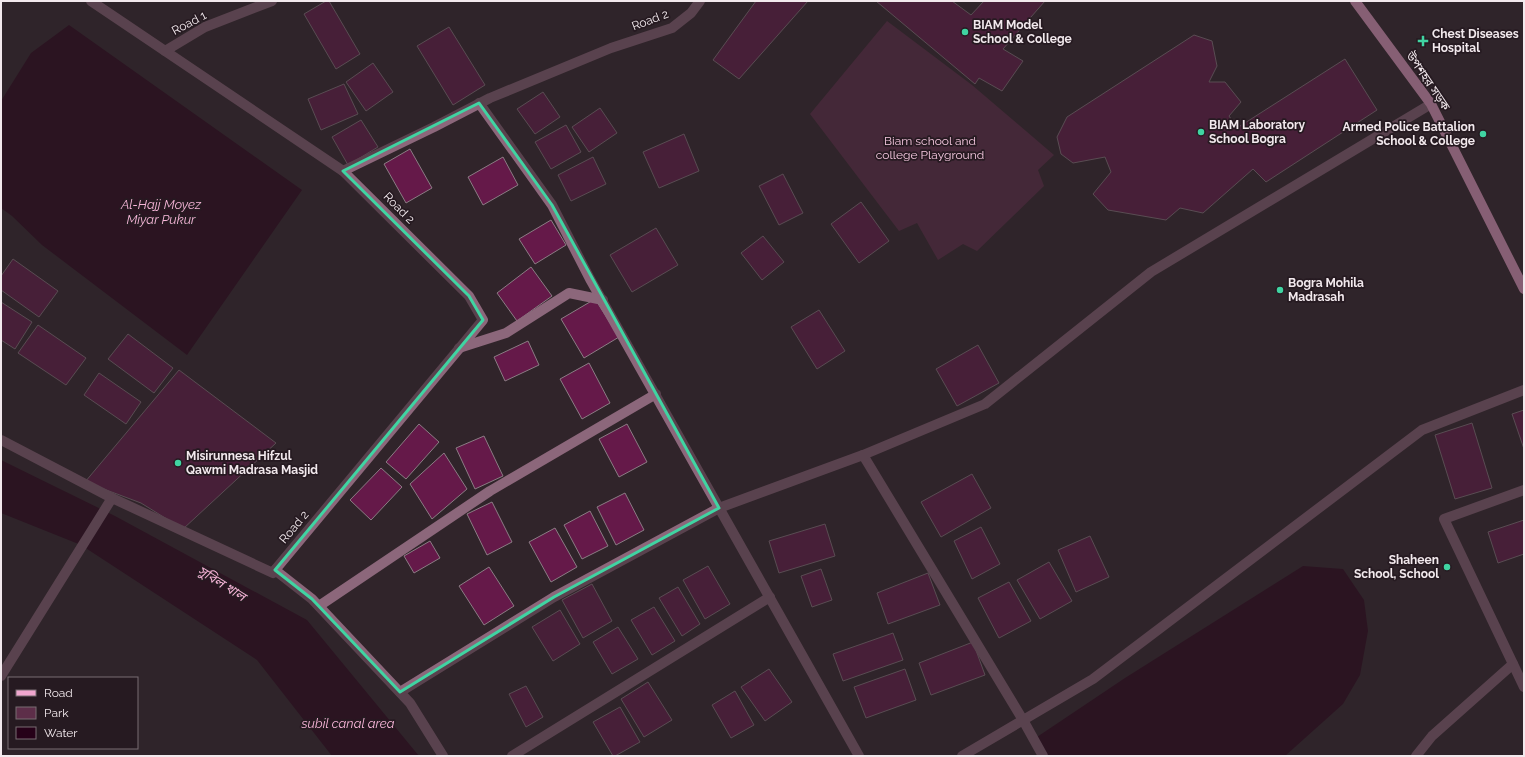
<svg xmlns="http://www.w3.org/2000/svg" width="1525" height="757" font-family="Raleway,'Noto Sans Bengali',sans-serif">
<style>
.green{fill:#5d2e49}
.water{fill:#260118}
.building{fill:#651949;stroke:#8b7c84}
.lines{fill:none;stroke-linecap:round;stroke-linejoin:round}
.minor{stroke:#8c677b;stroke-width:10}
.major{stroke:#f0a6ce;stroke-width:10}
.marked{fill:none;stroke:#40d4a2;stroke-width:3;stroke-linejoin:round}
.poi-dot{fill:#40d4a2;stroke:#261a21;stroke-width:1.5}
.labels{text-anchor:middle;stroke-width:3.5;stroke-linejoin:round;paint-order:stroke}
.street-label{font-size:12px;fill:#f2e9ed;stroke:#261a21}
.poi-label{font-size:12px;font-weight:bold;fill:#f2e9ed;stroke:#261a21;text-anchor:start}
.park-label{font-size:12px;fill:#f5c7df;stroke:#261a21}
.water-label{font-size:13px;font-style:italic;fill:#f7b5d8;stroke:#261a21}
</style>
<rect width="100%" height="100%" fill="#30242a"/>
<polygon class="green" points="887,21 972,85 1054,155 1038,170 1044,186 977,251 963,244 938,260 917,223 899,231 810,114"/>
<g class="water">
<polygon points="69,25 302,190 187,355 42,245 12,216 1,208 1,101 31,53"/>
<polygon points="1,460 115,516 307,620 419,756 332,756 257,660 81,545 1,513"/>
<polygon points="1303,566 1343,569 1364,600 1368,631 1360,675 1343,704 1285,756 1043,756 1034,739 1125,678"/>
</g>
<g class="building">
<polygon points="326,1 329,1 360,54 336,69 304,14"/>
<polygon points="756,1 808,1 739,79 713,60"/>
<polygon points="876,1 952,1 971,15 984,1 1045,1 1003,49 1023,61 1002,91 979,78 975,84"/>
<polygon points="449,27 485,85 453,105 417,46"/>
<polygon points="1194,35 1212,41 1217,66 1209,82 1225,82 1241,102 1229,116 1237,128 1345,59 1377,110 1266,182 1253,169 1203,213 1180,208 1166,220 1108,210 1093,194 1111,172 1105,157 1073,163 1061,154 1057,137 1067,117"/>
<polygon points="373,63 393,92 366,111 346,82"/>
<polygon points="344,84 358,114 321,130 308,99"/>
<polygon points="543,92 560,117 535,134 517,109"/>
<polygon points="600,108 617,133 589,152 572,127"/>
<polygon points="361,120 378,147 348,165 332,137"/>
<polygon points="566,125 581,152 551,169 535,142"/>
<polygon points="684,134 699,171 659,188 643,152"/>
<polygon points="410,149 432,188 406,203 384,164"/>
<polygon points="503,157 518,185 483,205 468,177"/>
<polygon points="593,157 606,184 571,201 558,175"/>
<polygon points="783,174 803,213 779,225 759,186"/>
<polygon points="861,202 889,241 859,263 831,224"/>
<polygon points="551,220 566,245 535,264 519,239"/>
<polygon points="656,228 678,265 632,292 610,255"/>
<polygon points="763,236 784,262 762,280 741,253"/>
<polygon points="13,259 58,291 39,317 1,290 1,276"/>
<polygon points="531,267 552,296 517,321 497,293"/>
<polygon points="595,299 619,337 584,358 561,319"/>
<polygon points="1,302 32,322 15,349 1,340"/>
<polygon points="819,310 845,351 817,369 791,327"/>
<polygon points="38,325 86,358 66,385 18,353"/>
<polygon points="128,334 173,368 154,393 108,359"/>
<polygon points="528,341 539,365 505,381 494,357"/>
<polygon points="978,345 999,383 957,406 936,369"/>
<polygon points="589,363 610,403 582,419 560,379"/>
<polygon points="179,370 276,443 183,529 141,503 85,482"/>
<polygon points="99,373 141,402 126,424 84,395"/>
<polygon points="1524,410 1524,449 1512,414"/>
<polygon points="1472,423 1492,488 1455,499 1435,435"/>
<polygon points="419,424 439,442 406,479 386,462"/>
<polygon points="627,424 647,462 619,477 599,439"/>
<polygon points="484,436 503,476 475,489 456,448"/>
<polygon points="444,453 467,489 432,519 410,484"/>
<polygon points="381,468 402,487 371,520 350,500"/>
<polygon points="972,474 991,508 941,537 921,502"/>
<polygon points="625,493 644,530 616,545 597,507"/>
<polygon points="492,502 512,542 487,555 467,514"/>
<polygon points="590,511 608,546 582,559 564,525"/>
<polygon points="1524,520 1524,554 1498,563 1488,532"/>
<polygon points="825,524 835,556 779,573 769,541"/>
<polygon points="981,527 1000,564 972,579 954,541"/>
<polygon points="555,528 577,567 551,582 529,542"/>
<polygon points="1090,536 1109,577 1076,592 1058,550"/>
<polygon points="430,541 440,558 414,573 404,556"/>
<polygon points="1049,562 1072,601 1040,619 1017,580"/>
<polygon points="708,566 730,604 705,619 683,580"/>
<polygon points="489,567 514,606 484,625 459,586"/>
<polygon points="821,569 832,600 812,607 801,576"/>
<polygon points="928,573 940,605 888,624 877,593"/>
<polygon points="1009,582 1031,621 999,638 978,598"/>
<polygon points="592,584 612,621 583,638 562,600"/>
<polygon points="678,587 700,624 682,636 659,598"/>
<polygon points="654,607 675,641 652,655 631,620"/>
<polygon points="560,610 580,644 553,661 532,627"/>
<polygon points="618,627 638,659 612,674 593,642"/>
<polygon points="893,633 903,660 843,681 833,654"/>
<polygon points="973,642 985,675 931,695 919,663"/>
<polygon points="769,669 792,702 765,721 741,687"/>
<polygon points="905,669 916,700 866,718 854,687"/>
<polygon points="648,682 672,720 644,737 621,699"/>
<polygon points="526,686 543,717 526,727 509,694"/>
<polygon points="735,691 754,725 731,738 712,705"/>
<polygon points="620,707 640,742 615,756 613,756 593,722"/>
</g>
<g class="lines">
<g class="minor">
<polyline points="91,1 343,171 469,296 483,320 275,570"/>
<polyline points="165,51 205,27 272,1"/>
<polyline points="479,103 552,205 590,279 859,756"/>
<polyline points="343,171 434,127 490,98 611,48 672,28 691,13 700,1"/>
<polyline points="459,348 506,333 569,293 603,300"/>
<polyline points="1,440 112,498 273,573 275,570 312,599 410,703 443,756"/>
<polyline points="863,455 1023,720 1043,756"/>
<polyline points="1524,490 1444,519 1524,687"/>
<polyline points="319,606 490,491 656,394"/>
<polyline points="1,676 112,498"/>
<polyline points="400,692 554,597 719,508 863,455 985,404 1151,272 1431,104"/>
<polyline points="512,756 770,597"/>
<polyline points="962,756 1093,679 1422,430 1524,390"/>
<polyline points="1416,756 1432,736 1513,664"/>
</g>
<polyline class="major" points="1355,1 1431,104 1524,289"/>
</g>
<path d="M0 0H1525V757H0ZM 479,103 L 552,205 L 719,508 L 554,597 L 400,692 L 312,599 L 275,570 L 483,320 L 469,296 L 343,171 Z" fill="#30242a" fill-opacity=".55" fill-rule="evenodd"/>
<path class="marked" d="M 479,103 L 552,205 L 719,508 L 554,597 L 400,692 L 312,599 L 275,570 L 483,320 L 469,296 L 343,171 Z"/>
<g class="poi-dot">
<circle cx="965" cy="32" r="4"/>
<path d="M1421 35h4v4h4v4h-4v4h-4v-4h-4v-4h4z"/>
<circle cx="1201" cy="132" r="4"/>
<circle cx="1483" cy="134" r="4"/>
<circle cx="1280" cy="290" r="4"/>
<circle cx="178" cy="463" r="4"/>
<circle cx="1447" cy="567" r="4"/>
</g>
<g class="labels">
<g class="street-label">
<text transform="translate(650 20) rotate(-21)" y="4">Road 2</text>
<text transform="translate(189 23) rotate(-28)" y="4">Road 1</text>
<text transform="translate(1428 81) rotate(56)" y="4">উপশহর সড়ক</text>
<text transform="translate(399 208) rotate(45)" y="4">Road 2</text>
<text transform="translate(294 527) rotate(-50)" y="4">Road 2</text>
</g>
<g class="poi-label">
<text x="973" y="29">BIAM Model<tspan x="973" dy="14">School &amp; College</tspan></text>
<text x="1432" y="38">Chest Diseases<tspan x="1432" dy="14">Hospital</tspan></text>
<text x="1209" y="129">BIAM Laboratory<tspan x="1209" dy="14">School Bogra</tspan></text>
<text x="1475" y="131" text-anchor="end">Armed Police Battalion<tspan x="1475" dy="14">School &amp; College</tspan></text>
<text x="1288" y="287">Bogra Mohila<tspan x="1288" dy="14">Madrasah</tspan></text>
<text x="186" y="460">Misirunnesa Hifzul<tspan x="186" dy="14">Qawmi Madrasa Masjid</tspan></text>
<text x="1439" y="564" text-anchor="end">Shaheen<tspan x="1439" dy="14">School, School</tspan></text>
</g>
<g class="park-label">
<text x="930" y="145">Biam school and<tspan x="930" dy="14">college Playground</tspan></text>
</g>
<g class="water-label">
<text x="161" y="209">Al-Hajj Moyez<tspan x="161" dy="15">Miyar Pukur</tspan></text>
<text transform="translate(222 583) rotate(32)" y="5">সুবিল খাল</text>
<text x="348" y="728">subil canal area</text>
</g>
</g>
<rect width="1525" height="757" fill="none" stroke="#f2e9ed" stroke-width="4"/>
<rect x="8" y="677" width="130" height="72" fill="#261a21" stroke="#786d73"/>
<rect x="16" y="690" width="20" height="6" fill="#f0a6ce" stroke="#786d73"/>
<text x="44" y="697" font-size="12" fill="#f2e9ed">Road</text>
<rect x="16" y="707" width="20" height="12" fill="#5d2e49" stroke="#786d73"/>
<text x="44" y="717" font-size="12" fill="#f2e9ed">Park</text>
<rect x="16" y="727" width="20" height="12" fill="#260118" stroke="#786d73"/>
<text x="44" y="737" font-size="12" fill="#f2e9ed">Water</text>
</svg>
